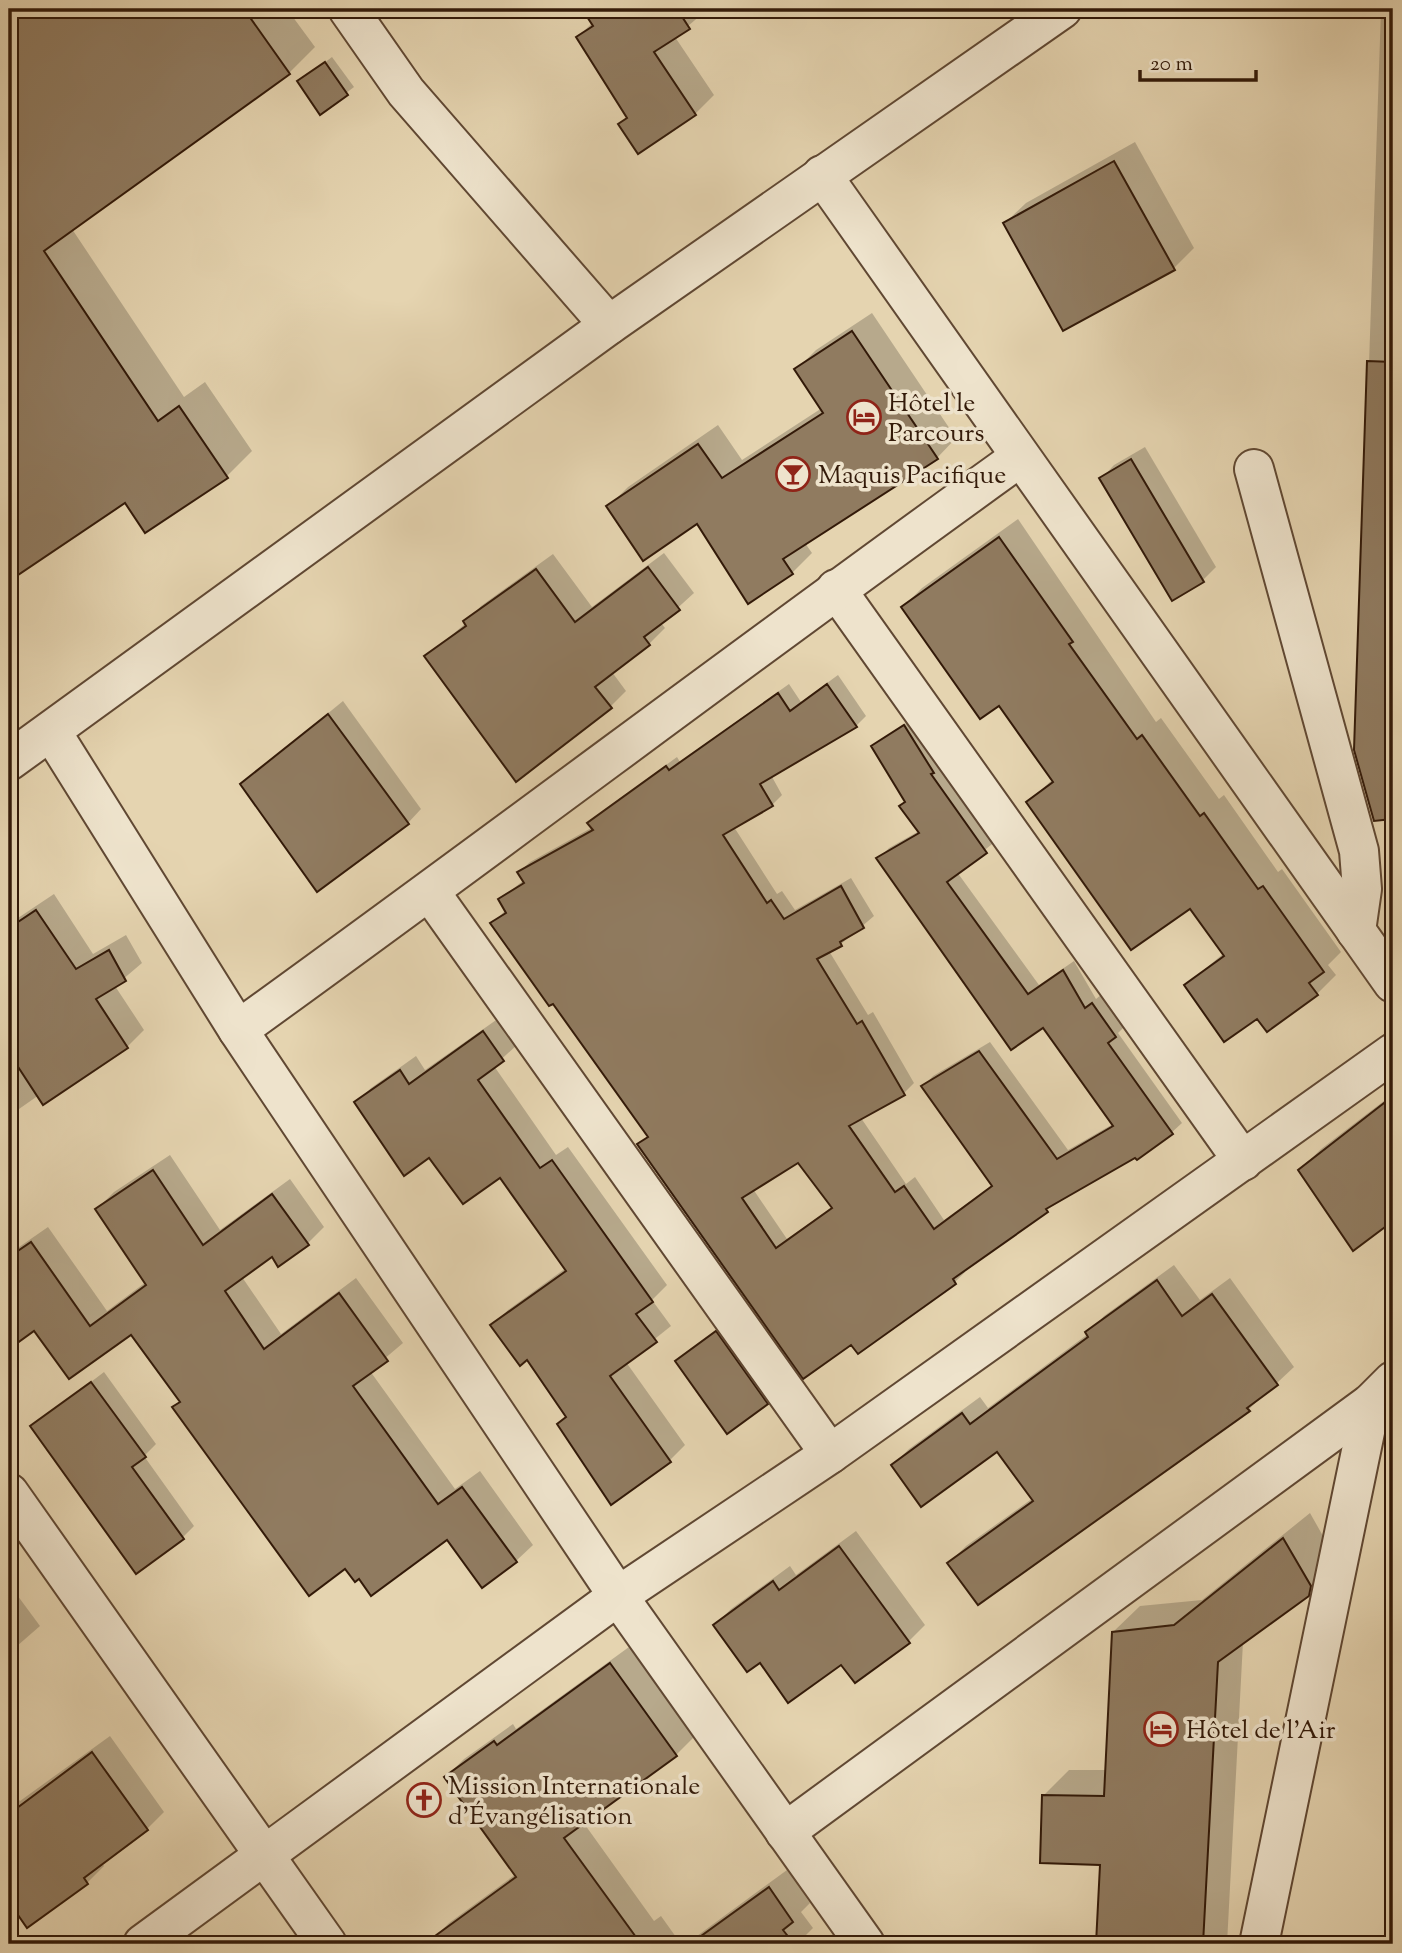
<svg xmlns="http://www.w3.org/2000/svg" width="1402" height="1953" font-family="'Sorts Mill Goudy',serif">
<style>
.shadow{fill:#0003;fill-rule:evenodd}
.building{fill:#907b60;stroke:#331a09;stroke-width:2;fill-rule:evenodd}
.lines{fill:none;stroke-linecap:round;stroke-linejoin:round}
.minor-casing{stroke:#604833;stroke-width:42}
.minor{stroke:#eee3cc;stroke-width:38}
.labels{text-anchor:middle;stroke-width:7;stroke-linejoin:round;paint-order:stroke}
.poi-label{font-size:26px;fill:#331a09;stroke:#eee3cc;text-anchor:start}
</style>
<rect width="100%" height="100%" fill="#e5d4b0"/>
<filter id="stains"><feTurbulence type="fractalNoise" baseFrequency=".00286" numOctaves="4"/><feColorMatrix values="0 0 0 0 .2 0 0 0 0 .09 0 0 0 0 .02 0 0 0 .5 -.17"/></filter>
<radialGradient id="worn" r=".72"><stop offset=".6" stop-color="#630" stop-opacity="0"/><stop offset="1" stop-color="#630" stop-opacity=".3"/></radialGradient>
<g class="shadow">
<polygon points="9,9 287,9 315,47 289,73 72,229 184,397 205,382 252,451 226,477 125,501 9,579"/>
<polygon points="584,9 708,9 675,37 714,95 695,114 639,152 620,124 628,116 578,37 593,22"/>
<polygon points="1381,9 1393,9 1391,818 1356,749"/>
<polygon points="332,57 354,87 321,112 299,82"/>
<polygon points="1135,142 1194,248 1174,268 1005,223 1026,203"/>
<polygon points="872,313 956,438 937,458 805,543 812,553 792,573 698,522 608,507 628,487 718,425 742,460 822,408 796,370 816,350"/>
<polygon points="1145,447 1216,567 1203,580 1101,479 1114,465"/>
<polygon points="1018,519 1156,722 1161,718 1219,799 1224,795 1278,872 1282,869 1341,952 1328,965 1336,975 1317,994 1267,1030 1258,1016 1186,985 1224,953 1190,906 1028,802 1053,779 999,703 903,607 922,588"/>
<polygon points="664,553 694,593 661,623 665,628 649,644 612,672 626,691 610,707 427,656 466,623 481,606 553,554 592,607"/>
<path d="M 838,675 L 866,716 L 856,726 L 771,775 L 782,795 L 772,805 L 734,827 L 777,894 L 782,891 L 795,910 L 851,878 L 874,916 L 841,944 L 829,951 L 868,1015 L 873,1012 L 914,1083 L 904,1093 L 861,1118 L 906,1184 L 915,1177 L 944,1220 L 993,1185 L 923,1087 L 933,1076 L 990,1042 L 1068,1150 L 1113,1124 L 1043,1025 L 879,858 L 889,848 L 919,831 L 907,802 L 873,746 L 915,717 L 996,841 L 957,872 L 1039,985 L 1074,961 L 1096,999 L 1102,994 L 1125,1026 L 1118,1033 L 1182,1123 L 1171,1133 L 1048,1209 L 1043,1201 L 963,1269 L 965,1272 L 955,1282 L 858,1352 L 639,1144 L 649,1135 L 554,1001 L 492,923 L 506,910 L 500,899 L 524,880 L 519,872 L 530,862 L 593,827 L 590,823 L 600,813 L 677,757 L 680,762 L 789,684 L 801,702 ZM 799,1161 L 833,1207 L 787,1239 L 753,1189 Z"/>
<polygon points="343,701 421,809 408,823 242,784"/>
<polygon points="54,894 93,954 126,935 142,963 115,986 144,1030 127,1047 39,1095 9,1116 9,924"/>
<polygon points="499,1018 518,1044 494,1066 556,1155 568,1147 667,1285 652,1300 671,1326 626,1362 685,1445 670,1460 611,1502 568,1416 527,1358 493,1325 508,1310 566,1268 501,1176 429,1156 356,1103 371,1088 416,1056 425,1070"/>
<polygon points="1393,1094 1393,1218 1353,1248 1300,1170 1321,1149"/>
<polygon points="170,1155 220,1230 290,1179 324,1227 308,1243 273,1255 242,1277 281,1334 356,1278 403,1343 370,1371 455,1489 480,1471 533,1545 516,1561 448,1538 359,1577 174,1407 181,1401 131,1332 35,1329 9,1347 9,1254 48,1227 107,1311 146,1282 97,1209 114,1192"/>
<polygon points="1174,1265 1200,1300 1230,1278 1294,1367 1248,1410 949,1563 966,1546 1033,1498 998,1450 893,1465 909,1449 980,1397 988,1408 1088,1334 1104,1316"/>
<polygon points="730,1319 780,1389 767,1403 677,1361"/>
<polygon points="104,1372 156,1444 144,1456 194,1526 182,1538 32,1427"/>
<polygon points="1310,1513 1336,1559 1334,1568 1308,1594 1243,1642 1227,1944 1098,1944 1102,1864 1043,1796 1069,1770 1107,1770 1113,1632 1140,1606 1202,1600"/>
<polygon points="856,1531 925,1625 908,1642 842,1662 761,1661 715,1625 731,1609 790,1566 796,1575"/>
<polygon points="9,1584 40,1626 9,1653"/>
<polygon points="629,1647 694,1737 676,1755 583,1822 654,1921 661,1916 681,1944 433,1944 431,1941 449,1923 516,1874 446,1777 464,1759 513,1724 516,1729"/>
<polygon points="110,1736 164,1812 147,1829 102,1863 104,1866 87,1883 28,1925 19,1913 9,1921 9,1785 20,1801"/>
<polygon points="787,1870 810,1903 801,1912 813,1928 797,1944 686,1944"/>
</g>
<g class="building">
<polygon points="9,9 244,9 290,74 44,251 158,421 179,406 228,478 145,533 125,503 9,581"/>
<polygon points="582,9 677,9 690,29 654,52 696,115 638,154 618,124 627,118 576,37 593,26"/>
<polygon points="325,62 348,95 320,115 297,81"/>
<polygon points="1114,161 1175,270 1063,331 1003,223"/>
<polygon points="852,331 938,459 783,559 793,574 748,604 697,524 643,561 606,506 698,444 722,478 823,413 794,369"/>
<polygon points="1367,361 1393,362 1393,777 1387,777 1392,819 1374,821 1354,750"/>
<polygon points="1131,459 1204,582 1172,601 1099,478"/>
<polygon points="999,537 1073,642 1069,644 1137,739 1142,735 1200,816 1204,813 1258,889 1263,886 1324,972 1309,983 1318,995 1267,1032 1257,1019 1224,1042 1184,985 1224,956 1190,909 1131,950 1026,802 1053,782 999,706 980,719 901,607"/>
<polygon points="648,567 680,610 644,637 650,645 595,687 612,708 516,782 424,656 466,626 463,621 536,569 575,622"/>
<path d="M 827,684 L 857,727 L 760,784 L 773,806 L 723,835 L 767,903 L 771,900 L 784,919 L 841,886 L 864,928 L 840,942 L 842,946 L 817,959 L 857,1024 L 862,1021 L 905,1095 L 849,1126 L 895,1192 L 904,1186 L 934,1229 L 992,1186 L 921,1086 L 979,1051 L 1057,1159 L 1113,1126 L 1043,1028 L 1011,1050 L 876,858 L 919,833 L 899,806 L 905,802 L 871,746 L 904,725 L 934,773 L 931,774 L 987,853 L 947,882 L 1028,994 L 1063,970 L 1085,1008 L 1092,1003 L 1116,1037 L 1108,1043 L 1173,1134 L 1137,1160 L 1135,1158 L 1046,1209 L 1048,1212 L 953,1279 L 956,1284 L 858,1354 L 851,1345 L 803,1379 L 637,1144 L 648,1137 L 553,1004 L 549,1006 L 490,923 L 506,913 L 498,899 L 524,883 L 517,872 L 593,830 L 587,823 L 666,766 L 669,770 L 778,693 L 790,711 ZM 798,1163 L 832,1208 L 776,1248 L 742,1198 Z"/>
<polygon points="328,714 409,824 317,892 240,784"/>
<polygon points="36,910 76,969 109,950 126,981 96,999 128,1048 43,1105 9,1053 9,928"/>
<polygon points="483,1031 504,1061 478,1080 540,1168 552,1160 653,1302 636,1314 657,1342 610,1376 671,1462 611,1505 557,1424 566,1417 527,1360 520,1366 490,1325 566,1271 500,1178 463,1204 429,1158 404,1176 354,1102 400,1070 409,1084"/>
<polygon points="1393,1096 1393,1221 1353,1251 1298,1170"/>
<polygon points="153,1170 203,1245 272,1194 309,1245 278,1267 272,1257 225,1291 264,1349 339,1293 388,1361 353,1386 438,1504 462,1487 517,1562 482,1588 447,1540 371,1596 359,1579 355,1582 345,1569 309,1596 172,1407 180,1402 131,1335 69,1379 34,1331 9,1349 9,1257 31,1242 90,1326 146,1285 95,1209"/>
<polygon points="1157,1280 1182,1316 1212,1294 1278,1385 1247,1408 1250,1411 978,1605 947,1563 1033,1501 997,1452 921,1507 891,1465 962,1413 970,1424 1088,1337 1085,1332"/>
<polygon points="716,1331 768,1404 727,1434 675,1361"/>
<polygon points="91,1382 146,1457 132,1467 184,1539 136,1574 30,1426"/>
<polygon points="1283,1538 1311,1586 1309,1596 1218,1662 1203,1944 1096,1944 1100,1865 1040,1863 1042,1795 1104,1796 1112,1632 1174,1625"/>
<polygon points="839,1546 910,1643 855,1683 841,1665 788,1703 760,1663 747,1672 713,1625 773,1581 779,1590"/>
<polygon points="610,1663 677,1756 564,1838 641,1944 424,1944 516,1877 444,1777 494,1741 497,1745"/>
<polygon points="92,1752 148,1830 84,1878 88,1884 27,1928 9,1902 9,1814"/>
<polygon points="769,1887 793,1922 783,1930 794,1944 690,1944"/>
</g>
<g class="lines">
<g class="minor-casing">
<g id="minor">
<polyline points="348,9 406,92 609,325"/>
<polyline points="822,175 1393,983"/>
<polyline points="1254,469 1359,851 1362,889 1356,931"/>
<polyline points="836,589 1243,1161"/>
<polyline points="51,731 238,1030 618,1596 865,1944"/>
<polyline points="9,761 609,325 1062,9"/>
<polyline points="430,892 830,1454"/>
<path d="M 238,1030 C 500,841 757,646 1019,458"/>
<polyline points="9,1493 327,1944"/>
<polyline points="785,1832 1371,1403 1393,1381"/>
<polyline points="143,1944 618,1596 830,1454 1393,1053"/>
<polyline points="1259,1944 1371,1403"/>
</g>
</g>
<use href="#minor" class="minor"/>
</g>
<defs>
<g id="hotel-ring" transform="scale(1.75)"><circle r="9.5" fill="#eee3cc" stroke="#8f2418" stroke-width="1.5"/><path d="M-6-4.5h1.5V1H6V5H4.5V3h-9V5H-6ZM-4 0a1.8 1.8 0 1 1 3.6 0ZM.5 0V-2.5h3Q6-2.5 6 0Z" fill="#8f2418"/></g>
<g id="bar-ring" transform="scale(1.75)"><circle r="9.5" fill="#eee3cc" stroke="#8f2418" stroke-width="1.5"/><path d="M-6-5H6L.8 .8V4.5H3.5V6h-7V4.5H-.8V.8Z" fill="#8f2418"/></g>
<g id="church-ring" transform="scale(1.75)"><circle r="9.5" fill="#eee3cc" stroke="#8f2418" stroke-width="1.5"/><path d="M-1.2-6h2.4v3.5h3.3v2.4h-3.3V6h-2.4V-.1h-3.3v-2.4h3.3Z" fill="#8f2418"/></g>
</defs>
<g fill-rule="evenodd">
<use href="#hotel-ring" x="864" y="417"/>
<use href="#bar-ring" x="793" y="474"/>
<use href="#hotel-ring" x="1161" y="1729"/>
<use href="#church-ring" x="424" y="1800"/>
</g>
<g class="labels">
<g class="poi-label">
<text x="888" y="411">Hôtel le<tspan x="888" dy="30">Parcours</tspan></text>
<text x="818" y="483">Maquis Pacifique</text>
<text x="1186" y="1738">Hôtel de l'Air</text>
<text x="448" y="1794">Mission Internationale<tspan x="448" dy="30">d'Évangélisation</tspan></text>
</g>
</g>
<rect width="1402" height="1953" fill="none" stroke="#e5d4b0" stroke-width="35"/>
<rect x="10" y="10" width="1381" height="1932" fill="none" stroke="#331a09" stroke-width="3.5"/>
<rect x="18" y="18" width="1367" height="1918" fill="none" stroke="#331a09" stroke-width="2"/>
<path d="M1140 70v10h116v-10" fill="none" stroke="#331a09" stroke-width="3.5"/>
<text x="1150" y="70" font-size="21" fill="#331a09" stroke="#eee3cc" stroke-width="5" paint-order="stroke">20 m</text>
<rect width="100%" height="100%" filter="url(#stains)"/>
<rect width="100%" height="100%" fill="url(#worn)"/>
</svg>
